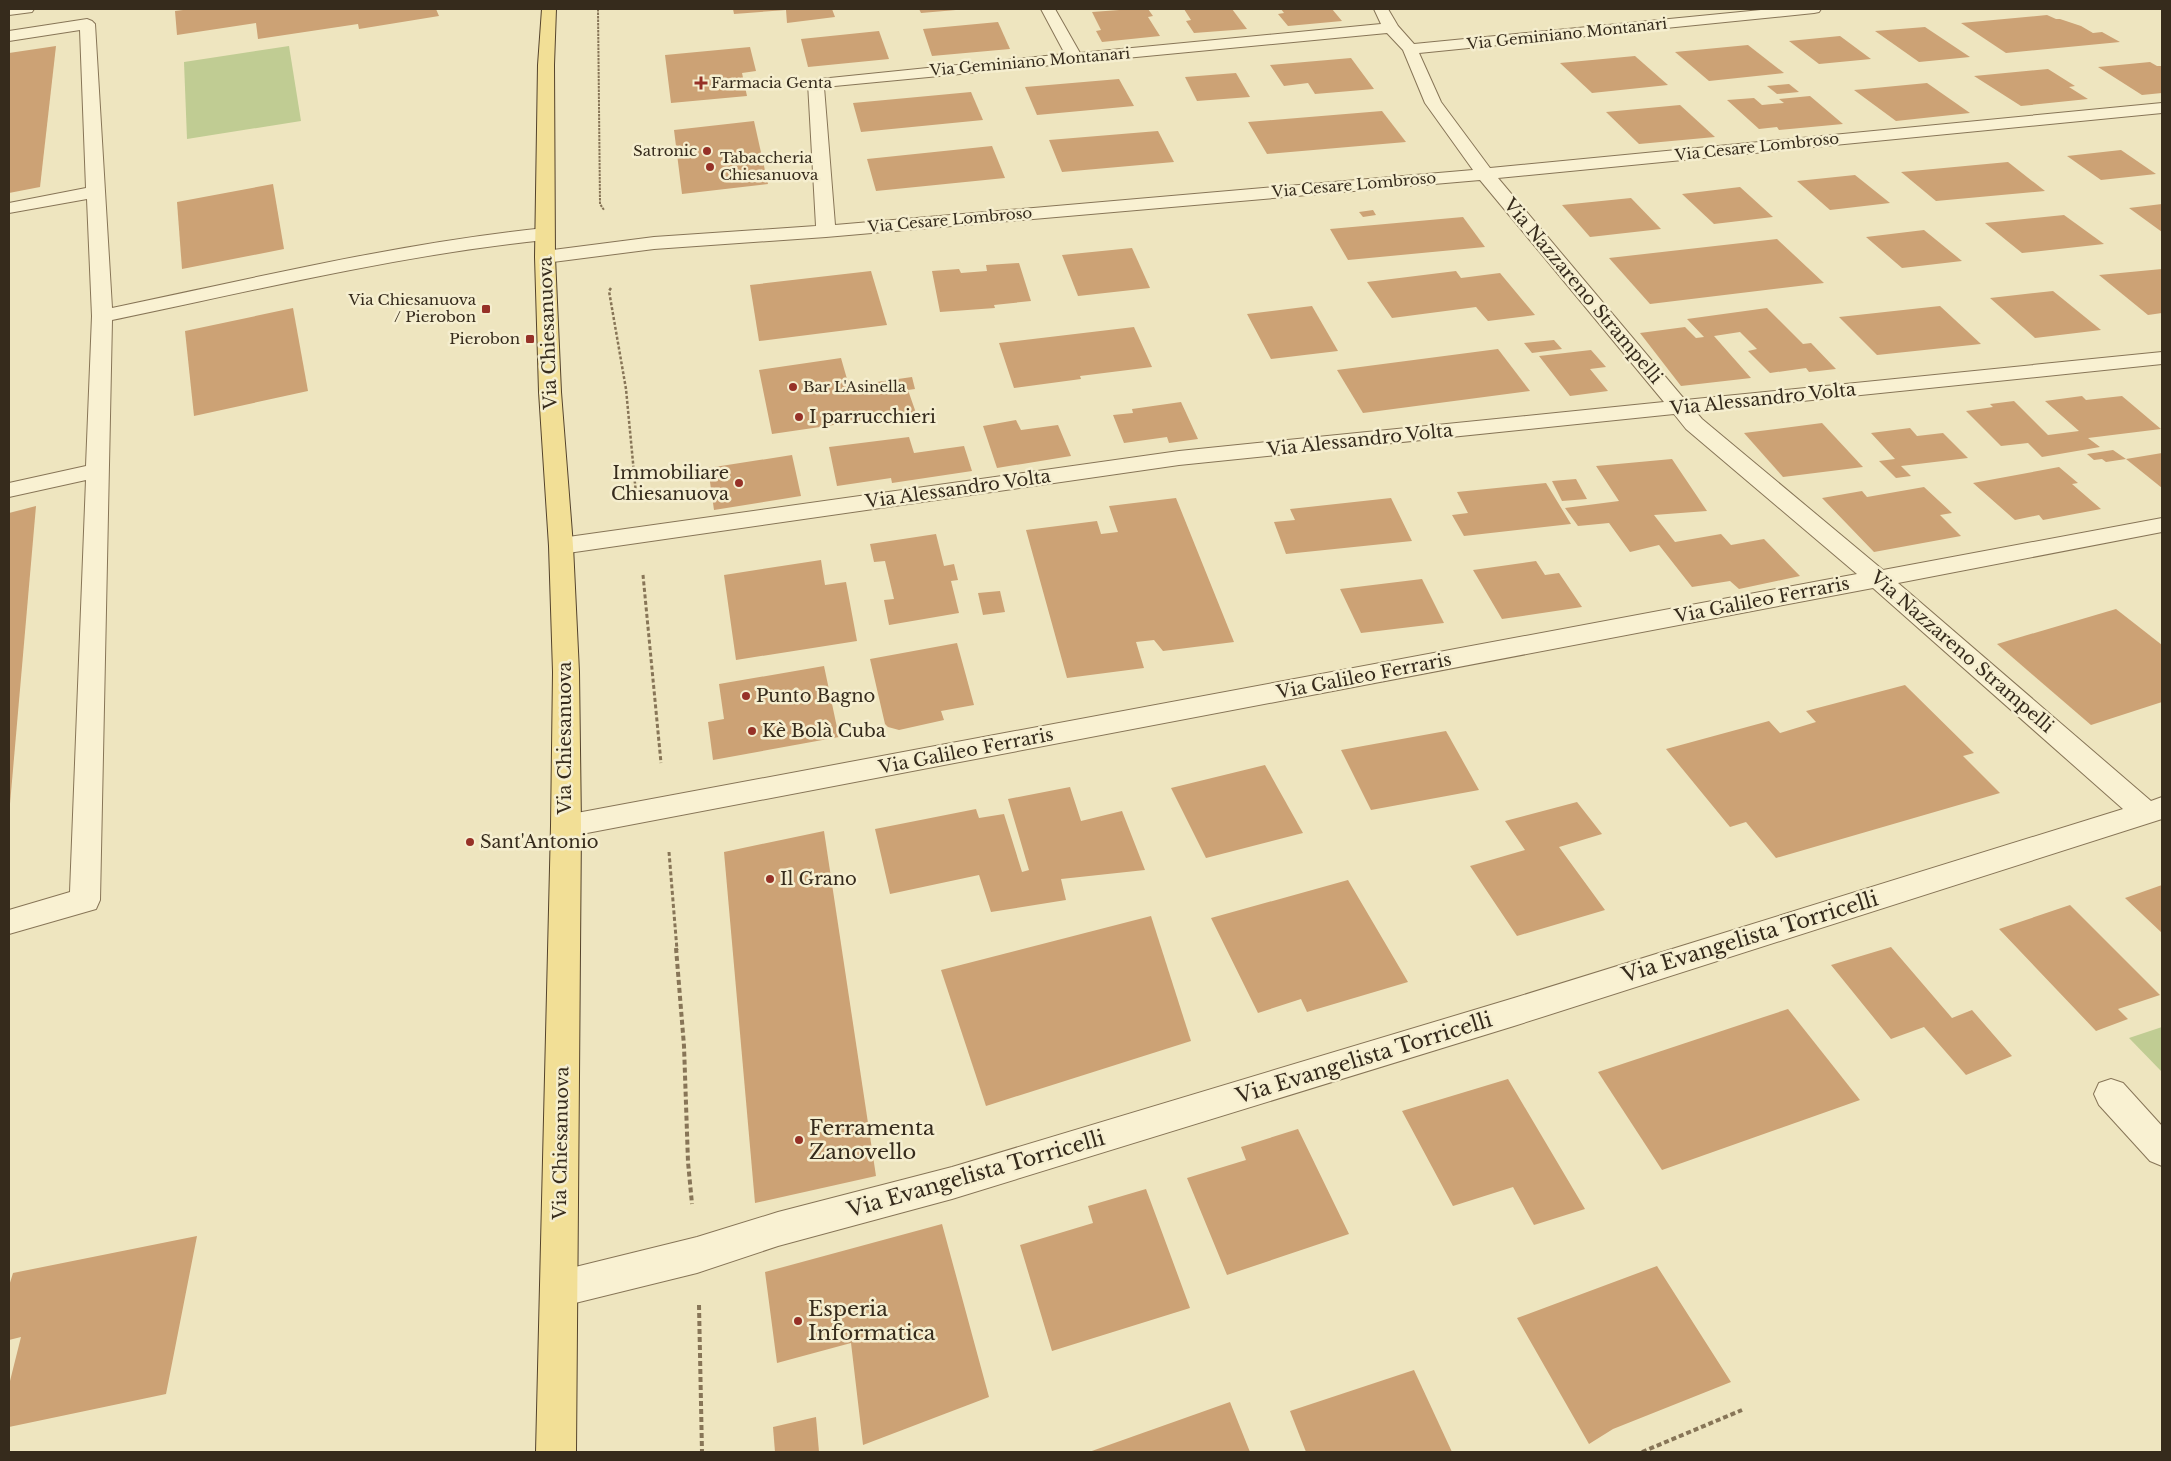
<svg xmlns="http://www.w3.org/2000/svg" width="2171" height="1461" font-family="'Libre Baskerville',serif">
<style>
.green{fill:#c0cc93}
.building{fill:#cca275}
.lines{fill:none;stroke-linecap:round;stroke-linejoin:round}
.service-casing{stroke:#877557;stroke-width:2}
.minor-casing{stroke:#877557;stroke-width:2}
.primary-casing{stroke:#54432c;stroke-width:2}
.path-far3{stroke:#877557;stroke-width:2;stroke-dasharray:2.5 1;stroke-linecap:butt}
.path-far2{stroke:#877557;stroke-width:2.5;stroke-dasharray:3 2;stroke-linecap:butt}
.path-far1{stroke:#877557;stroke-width:3;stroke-dasharray:4 2.5;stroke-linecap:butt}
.path{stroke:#877557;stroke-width:4;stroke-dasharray:5 3;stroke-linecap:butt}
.service{fill:#f9f1d2;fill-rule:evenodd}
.minor{fill:#f9f1d2;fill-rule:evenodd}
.primary{fill:#f2df96;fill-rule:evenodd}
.poi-dot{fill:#963127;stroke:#f5eecf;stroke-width:2}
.labels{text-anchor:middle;stroke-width:5;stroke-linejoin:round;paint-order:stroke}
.far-street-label{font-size:15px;fill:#362b1c;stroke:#f5eecf}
.far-poi-label{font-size:15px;fill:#362b1c;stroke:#f5eecf;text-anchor:start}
.street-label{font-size:18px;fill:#362b1c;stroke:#f5eecf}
.poi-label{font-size:18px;fill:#362b1c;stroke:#f5eecf;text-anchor:start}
.near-street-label{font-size:21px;fill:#362b1c;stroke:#f5eecf}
.near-poi-label{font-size:21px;fill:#362b1c;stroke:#f5eecf;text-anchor:start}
</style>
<rect width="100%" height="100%" fill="#eee5bf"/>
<g class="green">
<polygon points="289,46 301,121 187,139 184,62"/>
<polygon points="2162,1027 2162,1072 2129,1038"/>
</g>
<g class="building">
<polygon points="191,9 436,9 439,16 359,29 358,24 258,39 256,23 177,35 175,11"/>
<polygon points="733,9 832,9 835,17 787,23 786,10 734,14"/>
<polygon points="919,9 956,9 956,10 921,13"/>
<polygon points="1133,9 1148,9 1153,16 1148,17 1160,36 1102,42 1096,31 1101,30 1092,12"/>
<polygon points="1184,9 1232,9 1247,29 1194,33 1186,21 1191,20"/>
<polygon points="1281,9 1332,9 1342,21 1288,26 1278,14 1284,13"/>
<polygon points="2047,15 2056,19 2060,19 2081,26 2093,33 2102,32 2120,42 2006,53 1961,23"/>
<polygon points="998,22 1010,49 932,56 923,29"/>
<polygon points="1925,27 1970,57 1919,62 1875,31"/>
<polygon points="879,31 889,59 808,67 801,39"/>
<polygon points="1840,36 1871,59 1819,64 1789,41"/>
<polygon points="1748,45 1784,73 1709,81 1675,52"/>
<polygon points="56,46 40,187 9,193 9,53"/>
<polygon points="750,47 756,71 742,73 747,96 671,103 665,55"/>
<polygon points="1635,56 1668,85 1592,93 1560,63"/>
<polygon points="1351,58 1374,89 1315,94 1308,83 1284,86 1270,65"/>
<polygon points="2150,62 2157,66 2162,66 2162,93 2142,95 2098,67"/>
<polygon points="2048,69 2075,86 2069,87 2088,99 2021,106 1974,76"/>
<polygon points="1236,73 1250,97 1197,101 1185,77"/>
<polygon points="1119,79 1134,106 1037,115 1025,87"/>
<polygon points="1927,83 1970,113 1896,121 1854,90"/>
<polygon points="1789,84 1799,92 1777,94 1767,86"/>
<polygon points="971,92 983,120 861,132 853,103"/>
<polygon points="1810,96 1843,124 1779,130 1777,127 1759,129 1727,100 1754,98 1762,105 1784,103 1779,99"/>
<polygon points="1680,105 1715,137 1639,144 1606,112"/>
<polygon points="1382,111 1406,142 1267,154 1248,122"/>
<polygon points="754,121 768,184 682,194 674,130"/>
<polygon points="1158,131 1174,162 1062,172 1049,140"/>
<polygon points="992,146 1005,178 876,191 867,159"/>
<polygon points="2121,150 2156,174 2101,180 2067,156"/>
<polygon points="2008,162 2045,191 1936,201 1901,172"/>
<polygon points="1855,175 1890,203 1830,210 1797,181"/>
<polygon points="273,184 284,249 182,269 177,202"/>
<polygon points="1740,187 1773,217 1714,224 1682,194"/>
<polygon points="1631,198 1661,229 1590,237 1562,205"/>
<polygon points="2162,204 2162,232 2129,208"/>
<polygon points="1373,210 1376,215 1363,217 1359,212"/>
<polygon points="2064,215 2104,244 2022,253 1985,223"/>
<polygon points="1463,217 1485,247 1348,260 1330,229"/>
<polygon points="1924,230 1962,261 1902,268 1866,237"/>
<polygon points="1777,239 1824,283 1650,304 1609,258"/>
<polygon points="1132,248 1150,288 1078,296 1062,255"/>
<polygon points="1019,263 1031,301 994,305 995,308 940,312 932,271 959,269 961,273 987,271 986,265"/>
<polygon points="2162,269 2162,313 2148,315 2099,275"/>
<polygon points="871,271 887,325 759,341 750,285"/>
<polygon points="1456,271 1461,278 1500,273 1535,315 1488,321 1476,307 1392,318 1367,282"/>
<polygon points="2053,291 2101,330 2035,338 1990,298"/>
<polygon points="1312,306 1338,351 1271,359 1247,314"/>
<polygon points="1940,306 1981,344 1877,355 1839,317"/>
<polygon points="293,308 308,391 194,416 185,331"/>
<polygon points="1767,308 1803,344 1811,343 1836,369 1809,372 1806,368 1770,373 1748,351 1757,349 1740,332 1714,336 1751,378 1681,386 1640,333 1685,327 1696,338 1704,337 1687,319"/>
<polygon points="1134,327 1152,367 1080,376 1081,379 1014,388 999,343"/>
<polygon points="1554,340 1562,349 1532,353 1524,343"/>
<polygon points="1498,349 1530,391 1363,413 1337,370"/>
<polygon points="1591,350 1606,367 1590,369 1608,391 1570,396 1539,356"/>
<polygon points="841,358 849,386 912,377 915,389 908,390 916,413 772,434 759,370"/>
<polygon points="2082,396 2086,400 2122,396 2161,429 2088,438 2100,447 2042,457 2028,443 2001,446 1966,411 1993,407 1990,404 2014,401 2048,435 2079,431 2045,401"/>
<polygon points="1181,402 1198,439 1169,443 1167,437 1124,443 1113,415 1133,413 1132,409"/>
<polygon points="1016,420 1021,430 1058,425 1071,456 997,468 983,426"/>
<polygon points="1822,423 1863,467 1783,477 1744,433"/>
<polygon points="1910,428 1917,436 1943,433 1968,458 1901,466 1911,476 1896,478 1879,461 1895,459 1871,433"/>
<polygon points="909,437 914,453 964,446 972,471 892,483 891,478 837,486 829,447"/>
<polygon points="2113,450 2126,459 2106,462 2102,459 2094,460 2087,454"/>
<polygon points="2162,453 2162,488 2126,459"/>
<polygon points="792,455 801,496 714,510 708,468"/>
<polygon points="1672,459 1707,511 1654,515 1675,542 1721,534 1731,545 1764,539 1800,576 1739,589 1730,581 1692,587 1659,545 1630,552 1609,523 1578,526 1565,508 1619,501 1596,466"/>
<polygon points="2059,467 2078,483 2072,484 2101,509 2043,520 2039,515 2015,520 1973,483"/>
<polygon points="1576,479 1587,499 1562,501 1552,481"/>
<polygon points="1546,483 1571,524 1464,536 1452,515 1468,513 1457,492"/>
<polygon points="1924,487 1952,513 1940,515 1961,536 1874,552 1822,498 1862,491 1867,497"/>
<polygon points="1176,498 1234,642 1163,651 1154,640 1136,642 1144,668 1067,678 1026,530 1097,521 1101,534 1118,532 1109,506"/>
<polygon points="1391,498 1412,541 1286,554 1274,522 1295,520 1290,509"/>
<polygon points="36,506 10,804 9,804 9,513"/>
<polygon points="936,534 944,566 954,564 958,580 951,581 959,613 889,625 884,600 894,599 885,561 874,562 870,544"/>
<polygon points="821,560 825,585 846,582 857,641 736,660 724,575"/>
<polygon points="1536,561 1545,575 1559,573 1582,607 1502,619 1473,570"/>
<polygon points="1422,579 1444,623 1361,633 1340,589"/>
<polygon points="1000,591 1005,612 983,615 978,593"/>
<polygon points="2116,609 2162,645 2162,702 2091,725 1997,644"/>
<polygon points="957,643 974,705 941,711 944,720 899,730 888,727 885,724 870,659"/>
<polygon points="824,666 839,737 713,760 708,722 724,719 719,684"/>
<polygon points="1905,685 1974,753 1963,756 2000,793 1776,858 1746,822 1730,827 1666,749 1769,721 1780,733 1816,722 1806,711"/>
<polygon points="1446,731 1479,790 1371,810 1341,750"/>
<polygon points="1265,765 1303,833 1206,858 1171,788"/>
<polygon points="1070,787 1081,821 1122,811 1145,870 1061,879 1066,900 991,912 979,875 890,894 875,829 976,809 979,818 1004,814 1022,872 1029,870 1008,799"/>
<polygon points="1577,802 1602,834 1559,847 1605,910 1517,936 1470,866 1525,850 1505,821"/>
<polygon points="824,831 876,1176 755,1203 724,852"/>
<polygon points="1348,880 1408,982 1307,1012 1301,999 1258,1013 1211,918"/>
<polygon points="2162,885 2162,933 2125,898"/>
<polygon points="2070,905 2160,995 2118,1009 2128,1019 2096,1031 1999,929"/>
<polygon points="1151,916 1191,1041 986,1106 941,970"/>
<polygon points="1891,947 1952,1018 1972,1010 2012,1056 1966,1075 1924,1027 1891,1039 1831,965"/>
<polygon points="1788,1009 1860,1100 1662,1170 1598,1072"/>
<polygon points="1508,1079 1585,1209 1534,1225 1513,1187 1453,1206 1402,1111"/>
<polygon points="1298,1129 1349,1234 1227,1275 1187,1178 1246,1160 1241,1147"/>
<polygon points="1146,1189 1190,1308 1052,1351 1020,1245 1093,1223 1088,1206"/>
<polygon points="942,1224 989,1397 863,1445 851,1343 777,1363 765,1272"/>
<polygon points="197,1236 166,1394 9,1427 9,1385 21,1337 9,1340 9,1286 13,1273"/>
<polygon points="1657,1266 1731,1382 1613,1429 1589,1444 1517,1318"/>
<polygon points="1414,1370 1452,1452 1306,1452 1290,1411"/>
<polygon points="1230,1402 1250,1452 1089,1452"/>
<polygon points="816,1417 819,1452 775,1452 773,1427"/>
</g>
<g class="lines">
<g class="service-casing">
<g id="service">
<path d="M 87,19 L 92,21 L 95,24 L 112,308 C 255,278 399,243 545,228 L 552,230 L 554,234 L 552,238 L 545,240 C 399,255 256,290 112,320 L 100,900 L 96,909 L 9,934 L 9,910 L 70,892 L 86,480 L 9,497 L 9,483 L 86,466 L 92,316 L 87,199 L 9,213 L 9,203 L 86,188 L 80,30 L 9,41 L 9,31 Z"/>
<polygon points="2111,1079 2123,1083 2162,1126 2162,1166 2150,1161 2099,1105 2094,1094 2099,1083"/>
</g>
</g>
<g class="minor-casing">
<g id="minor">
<polygon points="9,9 34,9 32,12 9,15"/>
<path d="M 1041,9 L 1055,9 L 1080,53 L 1381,24 L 1374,9 L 1388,9 L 1398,26 L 1414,44 L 1771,9 L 1821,9 L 1819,12 L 1814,13 L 1419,53 L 1441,102 L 1490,168 L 2162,103 L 2162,113 L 1498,178 L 1685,400 L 2162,352 L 2162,364 L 1696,412 L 1702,419 L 1883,570 L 2162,518 L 2162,532 L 1898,583 L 2151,801 L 2162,797 L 2162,819 L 1514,1026 L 952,1199 L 778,1246 L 697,1273 L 559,1307 L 546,1302 L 540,1289 L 546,1276 L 559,1271 L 697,1237 L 778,1212 L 952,1167 L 1514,998 L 2123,809 L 1873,588 L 566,837 L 556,834 L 551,826 L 556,818 L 566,815 L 1857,574 L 1686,429 L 1674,414 L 1179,465 L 561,554 L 552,551 L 549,546 L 552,541 L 561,538 L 1179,451 L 1664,402 L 1480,180 L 826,237 L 654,249 L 545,263 L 538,261 L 535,257 L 538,253 L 545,251 L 654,237 L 816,226 L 808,83 L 810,80 L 1065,54 ZM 1387,33 L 1403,50 L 1425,103 L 1473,170 L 835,225 L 824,87 Z"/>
</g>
</g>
<g class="primary-casing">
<polygon id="primary" points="542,9 556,9 554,65 555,257 561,392 573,546 579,672 581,826 576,1452 536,1452 551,826 553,672 549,546 539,392 535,257 538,65"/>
</g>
<polyline class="path-far3" points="598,9 600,204 604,210"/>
<polyline class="path-far2" points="611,288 609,291 626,389 636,494"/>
<g class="path-far1">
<polyline points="643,575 661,763"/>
<polyline points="669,852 677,950"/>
</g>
<g class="path">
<polyline points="676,948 684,1046 688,1162 692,1204"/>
<polyline points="699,1305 702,1452"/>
<polyline points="1642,1452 1742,1410"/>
</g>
<use href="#service" class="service"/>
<use href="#minor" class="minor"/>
<use href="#primary" class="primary"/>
</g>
<g class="poi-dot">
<path d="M698.5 75.5h5v5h5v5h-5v5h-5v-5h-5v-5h5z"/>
<circle cx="707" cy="151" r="5"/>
<circle cx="710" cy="167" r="5"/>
<rect x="481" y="304" width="10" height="10" rx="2.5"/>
<rect x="525" y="334" width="10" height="10" rx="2.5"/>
<circle cx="793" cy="387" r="5"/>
<circle cx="799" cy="417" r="5"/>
<circle cx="739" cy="483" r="5"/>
<circle cx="746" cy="696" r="5"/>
<circle cx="752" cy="731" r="5"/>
<circle cx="470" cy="842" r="5"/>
<circle cx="770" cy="879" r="5"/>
<circle cx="799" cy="1140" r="5"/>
<circle cx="798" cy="1321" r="5"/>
</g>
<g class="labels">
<g class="far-street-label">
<text transform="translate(1567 34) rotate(-6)" y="5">Via Geminiano Montanari</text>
<text transform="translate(1030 62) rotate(-5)" y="5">Via Geminiano Montanari</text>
<text transform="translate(1757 147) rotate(-6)" y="5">Via Cesare Lombroso</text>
<text transform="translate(1354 185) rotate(-5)" y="5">Via Cesare Lombroso</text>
<text transform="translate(950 220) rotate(-5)" y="5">Via Cesare Lombroso</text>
</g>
<g class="far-poi-label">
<text x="711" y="88">Farmacia Genta</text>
<text x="697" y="156" text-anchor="end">Satronic</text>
<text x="720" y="163">Tabaccheria<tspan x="720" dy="17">Chiesanuova</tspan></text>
<text x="476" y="305" text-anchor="end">Via Chiesanuova<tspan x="476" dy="17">/ Pierobon</tspan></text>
<text x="520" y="344" text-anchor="end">Pierobon</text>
<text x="803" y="392">Bar L'Asinella</text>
</g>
<g class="street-label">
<text transform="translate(1583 291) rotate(50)" y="6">Via Nazzareno Strampelli</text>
<text transform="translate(548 333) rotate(-92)" y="6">Via Chiesanuova</text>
<text transform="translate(1763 399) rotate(-6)" y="6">Via Alessandro Volta</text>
<text transform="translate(1360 440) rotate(-6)" y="6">Via Alessandro Volta</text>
<text transform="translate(958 489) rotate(-8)" y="6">Via Alessandro Volta</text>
<text transform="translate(1762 600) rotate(-11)" y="6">Via Galileo Ferraris</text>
<text transform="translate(1962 652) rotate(41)" y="6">Via Nazzareno Strampelli</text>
<text transform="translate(1364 676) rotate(-11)" y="6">Via Galileo Ferraris</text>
<text transform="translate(565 738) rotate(-90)" y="6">Via Chiesanuova</text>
<text transform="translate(966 751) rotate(-11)" y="6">Via Galileo Ferraris</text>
<text transform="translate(561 1143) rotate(-89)" y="6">Via Chiesanuova</text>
</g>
<g class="poi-label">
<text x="809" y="423">I parrucchieri</text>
<text x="729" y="479" text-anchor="end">Immobiliare<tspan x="729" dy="21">Chiesanuova</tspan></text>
<text x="756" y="702">Punto Bagno</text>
<text x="762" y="737">Kè Bolà Cuba</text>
<text x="480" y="848">Sant'Antonio</text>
<text x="780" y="885">Il Grano</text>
</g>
<g class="near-street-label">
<text transform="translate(1750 937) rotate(-17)" y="7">Via Evangelista Torricelli</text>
<text transform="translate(1364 1058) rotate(-17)" y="7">Via Evangelista Torricelli</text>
<text transform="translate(976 1174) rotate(-16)" y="7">Via Evangelista Torricelli</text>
</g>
<g class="near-poi-label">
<text x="809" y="1135">Ferramenta<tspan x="809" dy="24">Zanovello</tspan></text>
<text x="808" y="1316">Esperia<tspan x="808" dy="24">Informatica</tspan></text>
</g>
</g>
<rect width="2171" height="1461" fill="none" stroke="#362b1c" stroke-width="20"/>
</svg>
